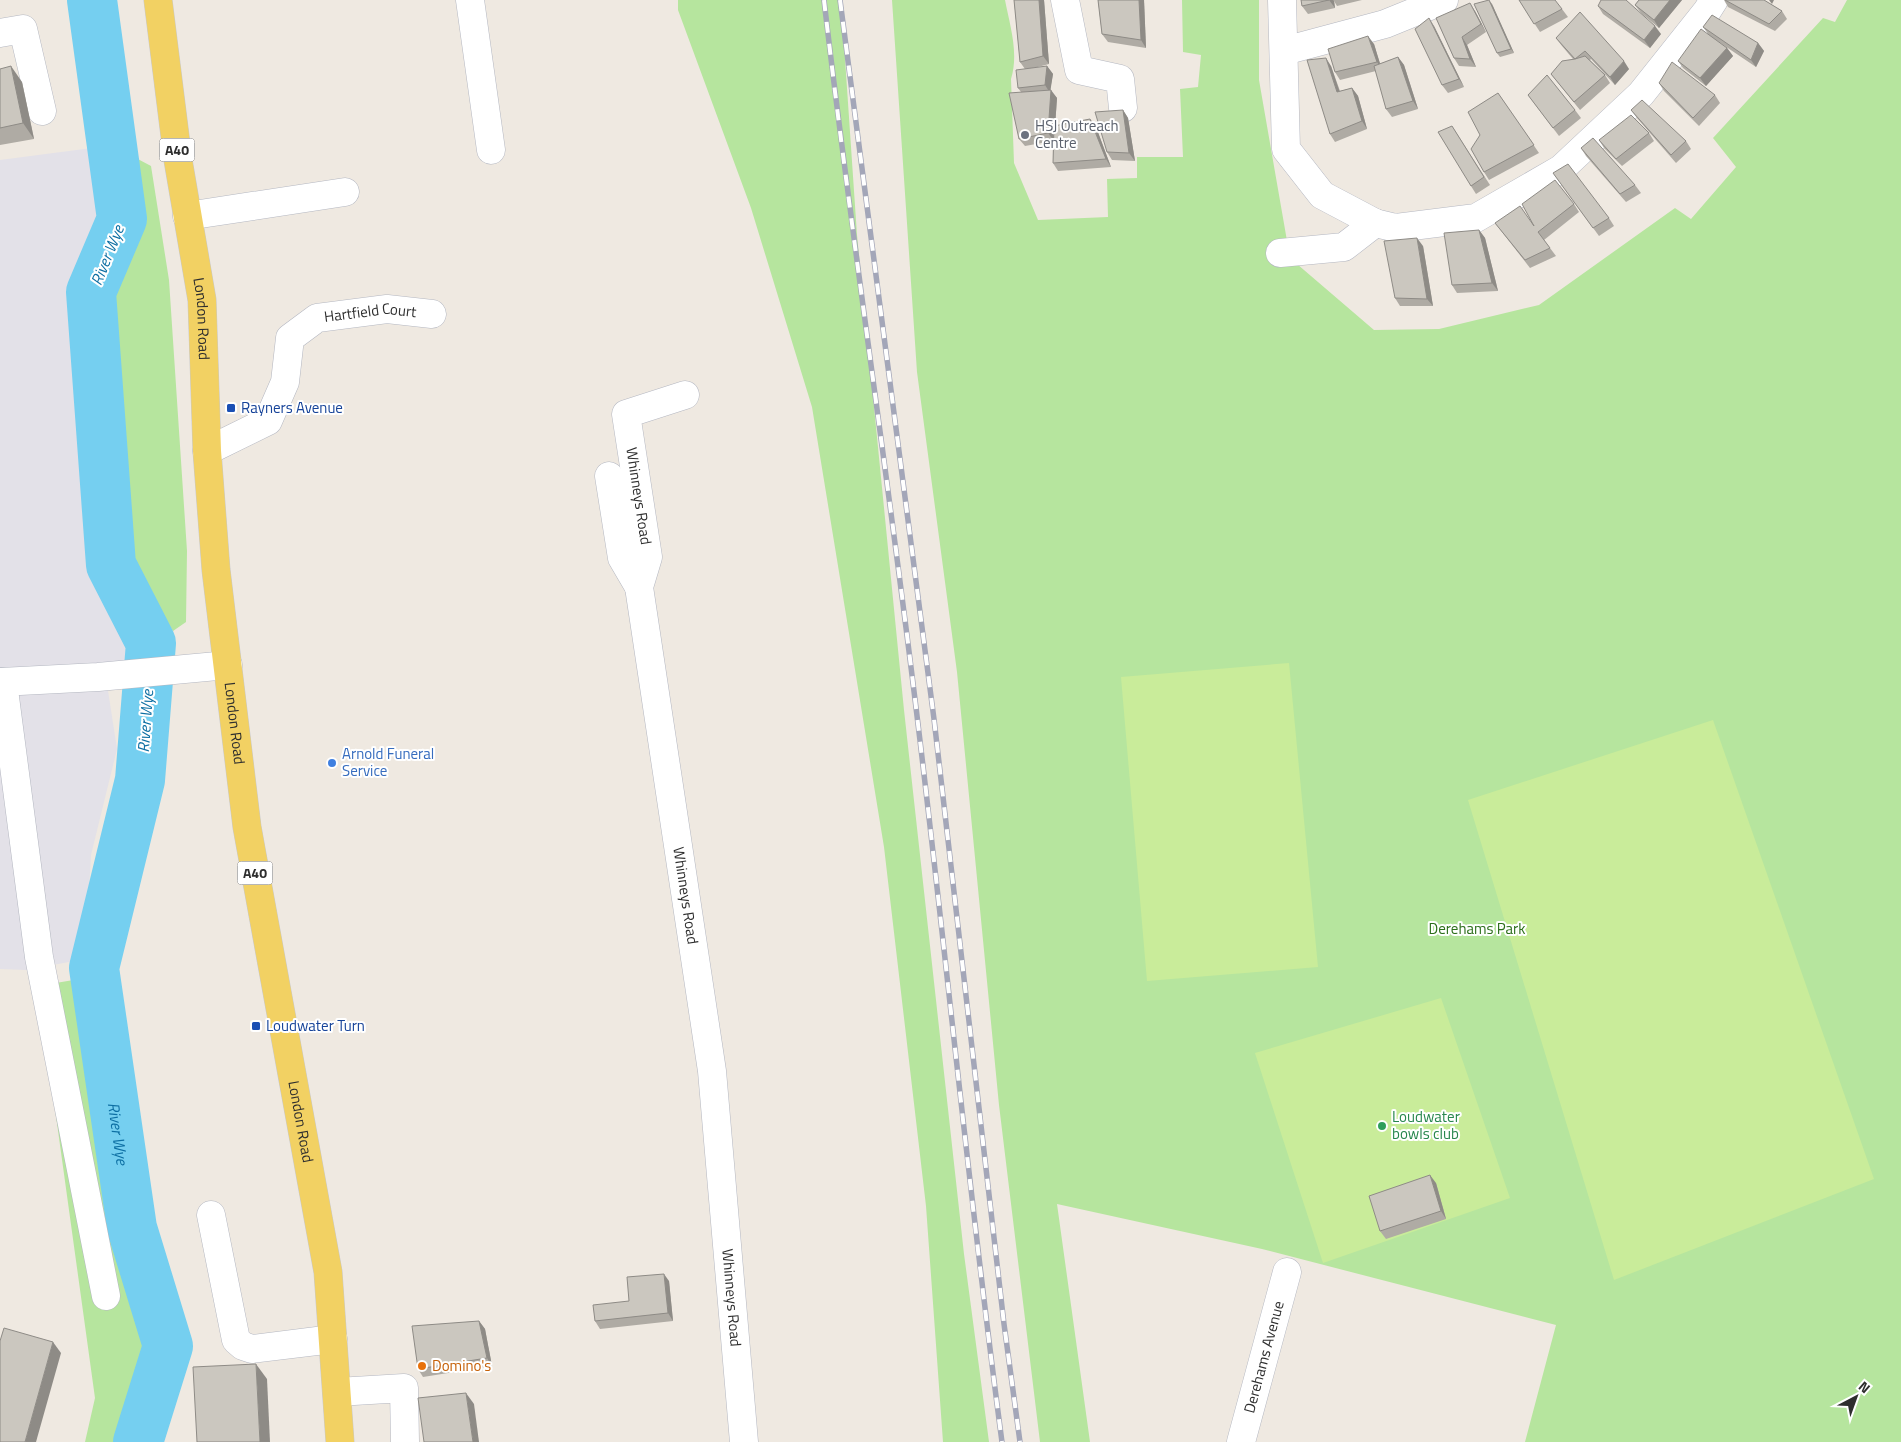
<svg xmlns="http://www.w3.org/2000/svg" width="1901" height="1442" font-family="'Titillium Web',sans-serif">
<style>
.industrial{fill:#e3e1e8}
.green{fill:#b6e59e}
.pitch{fill:#c9ec9a}
.lines{fill:none;stroke-linecap:round;stroke-linejoin:round}
.river{stroke:#75cff0;stroke-width:50}
.minor-casing{stroke:#b4b7c1;stroke-width:29}
.major-casing{stroke:#c9c9c9;stroke-width:29}
.minor{stroke:#fff;stroke-width:28}
.major{stroke:#f2d163;stroke-width:28}
.rail-casing{stroke:#a3a6b8;stroke-width:5.5}
.rail{stroke:#fff;stroke-width:4;stroke-dasharray:11;stroke-linecap:butt}
.wall{fill:#afaba4}
.shaded-wall{fill:#8e8b86}
.building{fill:#cbc7bf;stroke:#8e8b86}
.worship-dot{fill:#6b7280;stroke:#fff;stroke-width:2}
.transit-dot{fill:#1a4fb4;stroke:#fff;stroke-width:2}
.shop-dot{fill:#3f7fe0;stroke:#fff;stroke-width:2}
.leisure-dot{fill:#2e9e5b;stroke:#fff;stroke-width:2}
.food-dot{fill:#e8710a;stroke:#fff;stroke-width:2}
.labels{text-anchor:middle;stroke-width:4;stroke-linejoin:round;paint-order:stroke}
.shield{fill:#fff;stroke:#6d6d6d;stroke-width:1}
.shield-label{font-size:14px;font-weight:bold;fill:#2e2e2e}
.worship-label{font-size:15px;fill:#5b616d;stroke:#fff;text-anchor:start}
.street-label{font-size:15px;fill:#2e2e2e;stroke:#fff}
.transit-label{font-size:15px;fill:#164399;stroke:#fff;text-anchor:start}
.shop-label{font-size:15px;fill:#366cbe;stroke:#fff;text-anchor:start}
.park-label{font-size:15px;fill:#2c6e1b;stroke:#fff}
.leisure-label{font-size:15px;fill:#27864d;stroke:#fff;text-anchor:start}
.food-label{font-size:15px;fill:#c56008;stroke:#fff;text-anchor:start}
.water-label{font-size:16px;font-style:italic;fill:#0d6fa3;stroke:#fff}
</style>
<rect width="100%" height="100%" fill="#efe9e1"/>
<polygon class="industrial" points="107,146 113,216 100,235 90,262 89,334 109,549 134,608 159,642 160,676 107,684 117,749 91,855 85,959 26,970 0,969 0,160"/>
<g class="green">
<polygon points="678,0 841,0 857,235 904,710 964,1254 989,1442 943,1442 926,1206 884,847 812,407 751,208 678,10"/>
<path d="M 892,0 L 1005,0 C 1010,26 1019,53 1011,79 L 1014,163 L 1038,220 L 1108,217 L 1107,179 L 1137,178 L 1137,157 L 1183,157 L 1180,89 L 1198,87 L 1201,55 L 1183,52 L 1182,0 L 1259,0 L 1259,80 L 1290,258 L 1374,330 L 1439,329 L 1539,305 L 1675,208 L 1691,219 L 1736,167 L 1713,138 L 1823,18 L 1835,22 L 1847,0 L 1901,0 L 1901,1442 L 1525,1442 L 1556,1325 L 1262,1249 L 1057,1204 L 1090,1442 L 1040,1442 L 999,1105 L 957,672 L 917,372 Z"/>
<polygon points="134,157 151,166 169,280 187,551 186,622 173,631 145,590 127,548 113,377 109,275 112,254 138,223 138,195"/>
<polygon points="109,974 110,1074 121,1209 126,1226 146,1264 172,1293 178,1313 180,1334 175,1356 164,1372 169,1381 138,1442 85,1442 95,1398 38,986"/>
</g>
<g class="pitch">
<polygon points="1289,663 1318,967 1147,981 1121,677"/>
<polygon points="1713,720 1874,1179 1614,1280 1468,800"/>
<polygon points="1441,998 1510,1198 1323,1263 1255,1053"/>
</g>
<g class="lines">
<path class="river" id="s1" d="M 92,0 L 122,219 L 91,292 L 111,565 L 151,643 L 140,780 L 94,968 L 132,1228 L 168,1346 L 138,1442"/>
<g class="minor-casing">
<g id="minor">
<polyline points="470,0 491,150"/>
<polyline points="1065,0 1079,70 1120,79 1123,108"/>
<polyline points="1282,0 1286,149 1322,195 1375,223 1396,228 1476,218 1561,169 1641,94 1707,11 1714,0"/>
<polyline points="0,33 23,29 42,111"/>
<polyline points="1284,51 1385,24 1444,0"/>
<polyline points="187,216 345,192"/>
<polyline points="1280,253 1344,247 1375,223"/>
<path id="s2" d="M 685,395 L 626,414 L 648,557 L 639,587 L 712,1071 L 744,1442"/>
<path id="s3" d="M 207,451 L 268,421 L 285,382 L 290,338 L 317,318 L 387,309 L 432,314"/>
<polyline points="609,476 622,558 639,587"/>
<polyline points="0,682 98,677 228,665"/>
<polyline points="3,682 39,957 106,1296"/>
<polyline points="211,1215 236,1340 243,1346 252,1349 333,1339"/>
<polyline points="337,1392 404,1388 405,1442"/>
<path id="s4" d="M 1241,1442 L 1287,1272"/>
</g>
</g>
<g class="major-casing">
<g id="major">
<path id="s5" d="M 158,0 L 178,160 L 202,300 L 207,451 L 216,570 L 247,827 L 328,1272 L 340,1442"/>
</g>
</g>
<use href="#minor" class="minor"/>
<use href="#major" class="major"/>
<g class="rail-casing">
<g id="rail">
<path d="M 824,0 C 852,242 889,482 918,724 C 947,963 970,1203 1002,1442"/>
<polyline points="840,0 934,719 1004,1324 1020,1442"/>
</g>
</g>
<use href="#rail" class="rail"/>
</g>
<g class="wall">
<polygon points="1014,0 1044,0 1049,64 1030,69 1047,66 1053,74 1050,90 1057,98 1055,126 1090,119 1096,127 1111,167 1058,171 1053,163 1053,141 1025,146 1019,139 1021,92 1018,88 1025,69 1020,62"/>
<polygon points="1098,0 1144,0 1146,48 1108,42 1102,34"/>
<polygon points="1301,0 1362,0 1337,6 1334,1 1335,8 1308,14 1302,6"/>
<polygon points="1519,0 1562,9 1568,17 1540,32"/>
<polygon points="1639,0 1682,0 1659,28 1641,13 1635,5"/>
<polygon points="1724,0 1764,0 1782,11 1787,19 1775,31 1728,7"/>
<polygon points="1492,4 1514,53 1500,57 1497,53"/>
<polygon points="1598,6 1661,34 1650,48 1603,14"/>
<polygon points="1475,11 1486,32 1467,45 1476,67 1459,66 1454,58 1436,18"/>
<polygon points="1434,26 1464,87 1448,93 1442,85"/>
<polygon points="1703,27 1758,43 1764,51 1756,67 1713,38 1727,48 1733,56 1706,86 1683,68 1678,61 1709,35"/>
<polygon points="1556,38 1629,69 1615,85 1591,59 1590,60 1605,75 1610,83 1580,110 1551,74 1573,59 1562,46"/>
<polygon points="1374,44 1380,64 1398,57 1404,65 1418,109 1392,117 1386,109 1376,71 1340,80 1335,72"/>
<polygon points="1331,66 1340,91 1352,88 1358,96 1367,129 1335,142 1330,134"/>
<polygon points="0,69 22,82 34,139 0,145"/>
<polygon points="1659,83 1715,95 1720,103 1699,126 1664,91"/>
<polygon points="1498,93 1539,153 1489,180 1484,172 1480,135"/>
<polygon points="1528,95 1575,110 1581,118 1559,136"/>
<polygon points="1123,110 1128,118 1135,161 1112,160 1107,152"/>
<polygon points="1631,110 1686,141 1691,149 1676,163 1637,118"/>
<polygon points="1452,126 1490,185 1476,194 1471,186"/>
<polygon points="1649,133 1654,141 1622,166 1604,148 1599,140"/>
<polygon points="1581,148 1635,185 1641,193 1626,202 1586,156"/>
<polygon points="1553,173 1609,218 1614,226 1599,236"/>
<polygon points="1574,204 1579,212 1544,240 1556,256 1530,268 1495,223 1534,226"/>
<polygon points="1479,230 1485,238 1498,291 1457,293 1452,285"/>
<polygon points="1423,246 1433,306 1400,306 1395,298"/>
<polygon points="1436,1183 1446,1219 1386,1239 1380,1231"/>
<polygon points="669,1281 673,1321 600,1329 595,1321 629,1301"/>
<polygon points="479,1321 485,1329 492,1366 423,1377 418,1369"/>
</g>
<g class="shaded-wall">
<polygon points="1039,0 1044,0 1049,64 1043,56"/>
<polygon points="1139,0 1144,0 1146,48 1141,40"/>
<polygon points="1329,0 1333,0 1334,1 1335,8"/>
<polygon points="1489,0 1492,4 1514,53 1511,49"/>
<polygon points="1670,0 1682,0 1659,28 1654,20"/>
<polygon points="1769,0 1774,0 1772,4"/>
<polygon points="1470,3 1475,11 1486,32 1481,24"/>
<polygon points="1429,18 1434,26 1464,87 1459,79"/>
<polygon points="1655,26 1661,34 1650,48 1644,40"/>
<polygon points="1368,36 1374,44 1382,70 1377,62"/>
<polygon points="1462,37 1467,45 1476,67 1470,59"/>
<polygon points="1758,43 1764,51 1756,67 1751,60"/>
<polygon points="1727,48 1733,56 1706,86 1700,78"/>
<polygon points="1398,57 1404,65 1418,109 1413,101"/>
<polygon points="1326,58 1331,66 1342,99 1337,92"/>
<polygon points="1624,61 1629,69 1615,85 1610,77"/>
<polygon points="11,66 22,82 34,139 23,123"/>
<polygon points="1047,66 1053,74 1050,93 1045,85"/>
<polygon points="1352,88 1358,96 1367,129 1362,121"/>
<polygon points="1051,90 1057,98 1054,141 1048,133"/>
<polygon points="1123,110 1128,118 1135,161 1129,153"/>
<polygon points="1090,119 1096,127 1111,167 1106,159"/>
<polygon points="1479,230 1485,238 1498,291 1492,283"/>
<polygon points="1417,238 1423,246 1433,306 1427,299"/>
<polygon points="1430,1175 1436,1183 1446,1219 1441,1211"/>
<polygon points="664,1274 669,1281 673,1321 668,1313"/>
<polygon points="479,1321 485,1329 492,1366 487,1358"/>
<polygon points="53,1342 61,1353 36,1442 25,1442"/>
<polygon points="256,1364 267,1379 270,1442 260,1442"/>
<polygon points="466,1393 474,1404 479,1442 473,1442"/>
</g>
<g class="building">
<polygon points="1014,0 1039,0 1043,56 1020,62"/>
<polygon points="1098,0 1139,0 1141,40 1102,34"/>
<polygon points="1301,0 1329,0 1302,6"/>
<polygon points="1489,0 1511,49 1497,53 1474,4"/>
<polygon points="1519,0 1555,0 1562,9 1534,24"/>
<polygon points="1601,0 1626,0 1655,26 1644,40 1598,6"/>
<polygon points="1639,0 1670,0 1654,20 1635,5"/>
<polygon points="1725,0 1764,0 1782,11 1769,24"/>
<polygon points="1470,3 1481,24 1462,37 1470,59 1454,58 1436,18"/>
<polygon points="1580,12 1624,61 1610,77 1585,51 1575,59 1585,56 1605,75 1574,102 1551,74 1562,61 1575,59 1556,38"/>
<polygon points="1712,15 1758,43 1751,60 1703,27"/>
<polygon points="1429,18 1459,79 1442,85 1415,29"/>
<polygon points="1701,29 1727,48 1700,78 1678,61"/>
<polygon points="1368,36 1377,62 1335,72 1328,49"/>
<polygon points="1398,57 1413,101 1386,109 1374,66"/>
<polygon points="1326,58 1337,92 1352,88 1362,121 1330,134 1307,60"/>
<polygon points="1672,62 1715,95 1693,118 1659,83"/>
<polygon points="11,66 23,123 0,128 0,69"/>
<polygon points="1047,66 1045,85 1018,88 1016,70"/>
<polygon points="1547,75 1575,110 1553,128 1528,95"/>
<polygon points="1051,90 1048,133 1019,139 1009,93"/>
<polygon points="1498,93 1534,145 1484,172 1471,149 1480,135 1468,112"/>
<polygon points="1642,100 1686,141 1671,155 1631,110"/>
<polygon points="1123,110 1129,153 1107,152 1095,112"/>
<polygon points="1631,115 1649,133 1616,159 1599,140"/>
<polygon points="1090,119 1106,159 1053,163 1054,126"/>
<polygon points="1452,126 1484,177 1471,186 1438,132"/>
<polygon points="1593,138 1635,185 1620,194 1581,148"/>
<polygon points="1568,164 1609,218 1593,228 1553,173"/>
<polygon points="1555,180 1574,204 1538,232 1550,248 1525,260 1495,223 1520,206 1534,226 1522,204"/>
<polygon points="1479,230 1492,283 1452,285 1444,233"/>
<polygon points="1417,238 1427,299 1395,298 1384,241"/>
<polygon points="1430,1175 1441,1211 1380,1231 1369,1196"/>
<polygon points="664,1274 668,1313 595,1321 593,1305 629,1301 627,1277"/>
<polygon points="479,1321 487,1358 418,1369 412,1326"/>
<polygon points="4,1328 53,1342 25,1442 0,1442 0,1341"/>
<polygon points="256,1364 260,1442 197,1442 193,1367"/>
<polygon points="466,1393 473,1442 424,1442 418,1398"/>
</g>
<circle class="worship-dot" cx="1025" cy="135" r="5"/>
<g class="transit-dot">
<rect x="226" y="403" width="10" height="10" rx="2.5"/>
<rect x="251" y="1021" width="10" height="10" rx="2.5"/>
</g>
<circle class="shop-dot" cx="332" cy="763" r="5"/>
<circle class="leisure-dot" cx="1382" cy="1126" r="5"/>
<circle class="food-dot" cx="422" cy="1366" r="5"/>
<g class="labels">
<g class="shield">
<rect x="159.5" y="138.5" width="35" height="23" rx="4"/>
<rect x="237.5" y="861.5" width="35" height="23" rx="4"/>
</g>
<g class="shield-label">
<text x="177" y="155">A40</text>
<text x="255" y="878">A40</text>
</g>
<g class="worship-label">
<text x="1035" y="131">HSJ Outreach<tspan x="1035" dy="17">Centre</tspan></text>
</g>
<g class="street-label">
<text dy="5" stroke="none"><textPath href="#s3" startOffset="242">Hartfield Court</textPath></text>
<text dy="5" stroke="none"><textPath href="#s5" startOffset="322">London Road</textPath></text>
<text dy="5" stroke="none"><textPath href="#s2" startOffset="145">Whinneys Road</textPath></text>
<text dy="5" stroke="none"><textPath href="#s5" startOffset="728">London Road</textPath></text>
<text dy="5" stroke="none"><textPath href="#s2" startOffset="550">Whinneys Road</textPath></text>
<text dy="5" stroke="none"><textPath href="#s5" startOffset="1132">London Road</textPath></text>
<text dy="5" stroke="none"><textPath href="#s2" startOffset="955">Whinneys Road</textPath></text>
<text dy="5" stroke="none"><textPath href="#s4" startOffset="88">Derehams Avenue</textPath></text>
</g>
<g class="transit-label">
<text x="241" y="413">Rayners Avenue</text>
<text x="266" y="1031">Loudwater Turn</text>
</g>
<g class="shop-label">
<text x="342" y="759">Arnold Funeral<tspan x="342" dy="17">Service</tspan></text>
</g>
<g class="park-label">
<text x="1477" y="934">Derehams Park</text>
</g>
<g class="leisure-label">
<text x="1392" y="1122">Loudwater<tspan x="1392" dy="17">bowls club</tspan></text>
</g>
<g class="food-label">
<text x="432" y="1371">Domino's</text>
</g>
<g class="water-label">
<text transform="translate(107 255) rotate(-68)" y="6">River Wye</text>
<text transform="translate(145 721) rotate(-86)" y="6">River Wye</text>
<text dy="6" stroke="none"><textPath href="#s1" startOffset="1160">River Wye</textPath></text>
</g>
</g>
<g transform="translate(1856 1397) rotate(41)" stroke="#ffffff" stroke-width="4" paint-order="stroke">
<path d="M0-4L9 19L0 12L-9 19Z" fill="#2e2e2e"/>
<text y="-8" font-size="14" font-weight="bold" text-anchor="middle" fill="#2e2e2e">N</text>
</g>
</svg>
